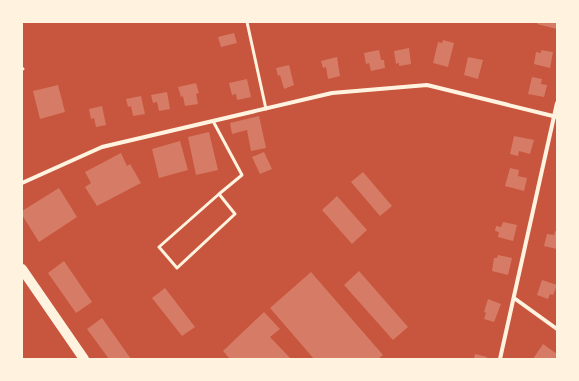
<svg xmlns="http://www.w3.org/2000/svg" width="579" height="381" font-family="'PT Sans Narrow',sans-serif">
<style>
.building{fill:#d67c66}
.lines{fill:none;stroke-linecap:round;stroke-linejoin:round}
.service{stroke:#fff3e0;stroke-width:3}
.minor{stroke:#fff3e0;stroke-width:4}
.primary{stroke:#fff3e0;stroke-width:10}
</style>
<rect width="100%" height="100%" fill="#c8553d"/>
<g class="building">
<polygon points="538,22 557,22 557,29 537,24"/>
<polygon points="234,33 237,43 221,47 218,37"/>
<polygon points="443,40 454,43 448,67 433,63 438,42 442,43"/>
<polygon points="409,48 411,64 399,66 399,63 396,64 394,51"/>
<polygon points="379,50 381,60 384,60 385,68 371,71 369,63 366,64 364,53"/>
<polygon points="541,50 553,52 550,68 534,64 536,52 541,53"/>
<polygon points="337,57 340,76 328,79 326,67 323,68 321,61"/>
<polygon points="468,57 483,60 478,79 464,75"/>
<polygon points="289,65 294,85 284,89 280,75 278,76 276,68"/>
<polygon points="532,77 542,79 541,84 547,85 544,97 528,94"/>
<polygon points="247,79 251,97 237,100 236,94 232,95 229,83"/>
<polygon points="196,83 199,93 196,94 198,104 185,106 183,96 181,97 178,87"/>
<polygon points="58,85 65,112 40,119 33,91"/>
<polygon points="167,92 170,109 159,111 157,102 153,103 151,95"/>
<polygon points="141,96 145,114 133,116 131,106 128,107 126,99"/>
<polygon points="102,106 106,125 96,127 94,118 91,119 89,109"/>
<polygon points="259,116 266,148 251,151 247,130 232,134 230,123"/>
<polygon points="209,132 218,170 196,175 188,137"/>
<polygon points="514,136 534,140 530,154 519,151 518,156 510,154"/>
<polygon points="180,141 188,170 159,178 152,149"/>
<polygon points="264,152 272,169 260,174 252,157"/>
<polygon points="121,153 127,166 130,164 141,183 97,206 85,187 91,183 85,172"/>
<polygon points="510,168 519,170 518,176 527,178 524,191 505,186"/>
<polygon points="363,172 392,206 380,216 351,182"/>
<polygon points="59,188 77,217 39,242 22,215 22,211"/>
<polygon points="337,196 367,230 352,244 322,210"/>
<polygon points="503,222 517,225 513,241 498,237 499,232 495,231 496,226 501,227"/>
<polygon points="555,231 557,232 557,249 544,246 547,234 554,235"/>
<polygon points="498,255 512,258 508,275 492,271 494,258 497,258"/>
<polygon points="64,261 92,302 76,313 48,273"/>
<polygon points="359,271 408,327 393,340 344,285"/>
<polygon points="311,272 383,355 378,359 314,359 270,308"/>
<polygon points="542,280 557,285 553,295 550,294 548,299 537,295"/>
<polygon points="165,288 195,327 182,336 152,298"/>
<polygon points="488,299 501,304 494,322 484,319 486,313 484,312"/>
<polygon points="264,312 280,329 270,337 291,359 230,359 223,351"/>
<polygon points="102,318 131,359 109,359 87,329"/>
<polygon points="543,344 557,354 557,359 533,359"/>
<polygon points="475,354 487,357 486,359 474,359"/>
</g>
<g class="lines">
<g class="service">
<polyline points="247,22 266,109"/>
<polyline points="22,68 23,69 22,69"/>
<polyline points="213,121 242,175 219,194 159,247 177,268 235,214 219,194"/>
</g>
<g class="minor">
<polyline points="22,183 102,147 332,93 427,85 557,117"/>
<polyline points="514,298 557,329"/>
<polyline points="500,359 557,103"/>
</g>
<polyline class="primary" points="22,269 84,359"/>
</g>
<rect width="579" height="381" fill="none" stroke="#fff3e0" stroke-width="46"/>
</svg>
